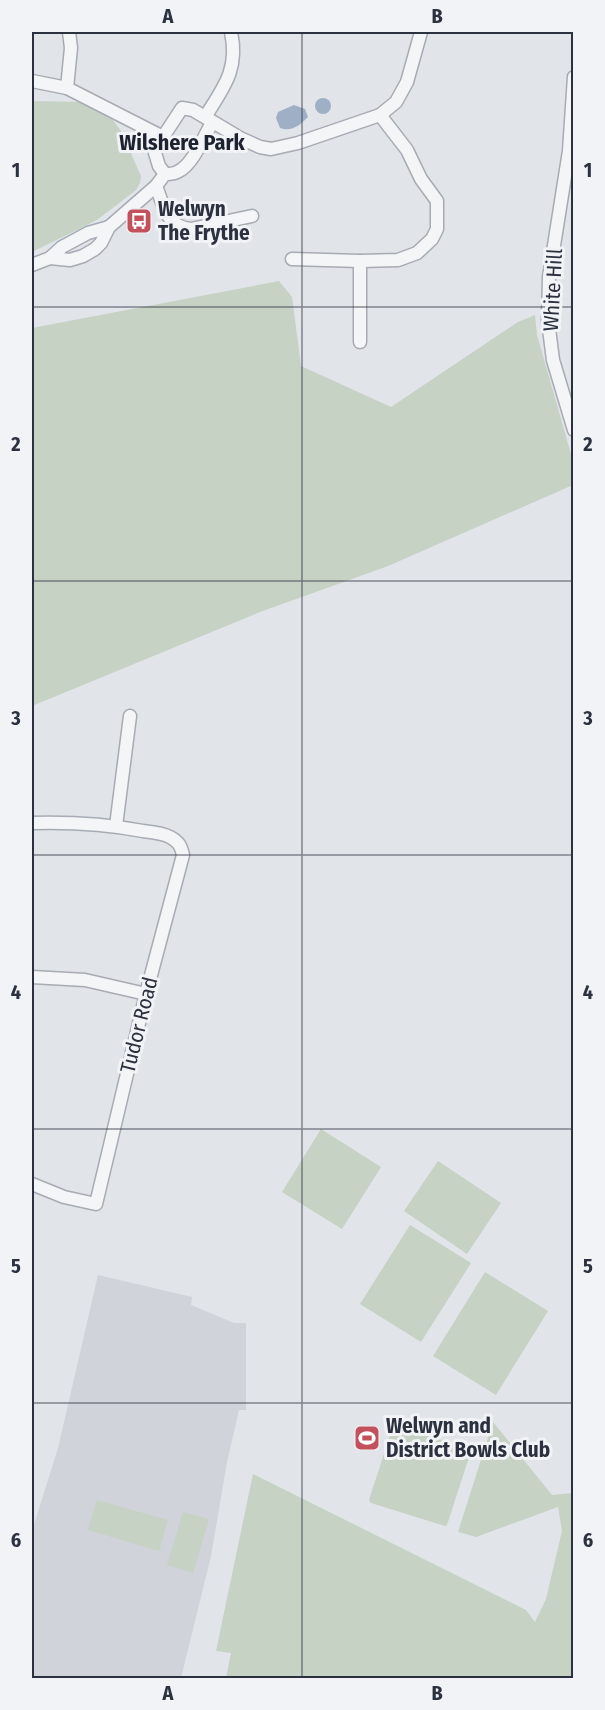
<svg xmlns="http://www.w3.org/2000/svg" width="605" height="1710" font-family="'Fira Sans Condensed',sans-serif">
<style>
.built{fill:#d0d3da}
.green{fill:#c6d2c3}
.water{fill:#9fb0c6}
.lines{fill:none;stroke-linecap:round;stroke-linejoin:round}
.minor-casing{stroke:#a7abb3;stroke-width:15}
.minor{stroke:#f4f5f7;stroke-width:12}
.grid{fill:none;stroke:#2b313f;stroke-width:1.5;stroke-opacity:0.55}
.labels{text-anchor:middle;stroke-width:6;stroke-linejoin:round;paint-order:stroke}
.poi-label{font-size:21px;font-weight:bold;fill:#2b313f;stroke:#f1f3f6;text-anchor:start}
.street-label{font-size:21px;fill:#2b313f;stroke:#f1f3f6}
.neighbourhood-label{font-size:22px;font-weight:bold;fill:#1d2230;stroke:#f1f3f6}
.neatline{fill:none;stroke:#2b313f;stroke-width:2}
.grid-label{font-size:20px;text-anchor:middle;font-weight:bold;fill:#2b313f}
</style>
<rect width="100%" height="100%" fill="#e1e4e9"/>
<polygon class="built" points="98,1275 192,1297 191,1305 234,1323 246,1323 246,1410 239,1410 227,1462 211,1556 181,1678 32,1678 32,1531 58,1448"/>
<g class="green">
<polygon points="32,101 80,102 112,119 121,131 141,176 140,183 136,190 97,220 32,252"/>
<polygon points="279,281 292,297 301,366 391,407 518,322 535,315 537,335 573,461 573,485 388,566 260,612 32,706 32,328"/>
<polygon points="321,1129 381,1167 342,1229 282,1192"/>
<polygon points="438,1161 501,1203 467,1254 404,1211"/>
<polygon points="410,1225 471,1263 421,1342 360,1304"/>
<polygon points="485,1272 548,1311 496,1395 433,1356"/>
<polygon points="493,1422 552,1495 573,1493 573,1678 226,1678 231,1653 216,1651 253,1474 526,1610 535,1622 546,1599 562,1531 558,1507 476,1537 458,1532"/>
<polygon points="393,1426 469,1448 471,1451 447,1525 445,1526 371,1503 369,1500"/>
<polygon points="97,1500 168,1520 159,1551 88,1530"/>
<polygon points="183,1512 209,1519 193,1573 167,1565"/>
</g>
<g class="water">
<circle cx="323" cy="106" r="8"/>
<path d="M 294,105 L 305,109 L 308,117 C 300,125 292,132 280,128 L 276,118 L 278,112 Z"/>
</g>
<g class="lines">
<g class="minor-casing">
<g id="minor">
<polyline points="574,77 569,151 549,277 548,321 553,360 574,430"/>
<polyline points="32,81 67,88 163,137"/>
<polyline points="67,88 71,48 69,32"/>
<path d="M 205,117 C 224,87 239,69 231,32"/>
<polyline points="165,174 159,166 155,153 163,137 182,108 193,110 240,138 260,147 271,149 298,143 380,115 396,102 407,82 421,32"/>
<path d="M 156,186 C 164,206 166,227 191,229 L 252,216"/>
<path d="M 50,258 L 70,260 L 83,256 L 95,249 L 101,243 L 109,227 L 156,186 L 165,174 C 170,174 175,174 179,171 C 193,164 204,136 212,123"/>
<polyline points="292,259 360,261 398,260 417,253 432,239 437,229 437,201 421,179 407,150 380,115"/>
<polyline points="360,261 360,342"/>
<polyline points="32,265 50,258 62,247 88,233 109,227"/>
<path d="M 32,823 C 69,822 106,824 143,831 C 152,832 163,833 170,837 C 179,842 181,846 183,855 L 146,994 L 96,1204 L 64,1197 L 32,1184"/>
<polyline points="116,826 130,716"/>
<polyline points="32,977 85,980 146,994"/>
</g>
</g>
<use href="#minor" class="minor"/>
</g>
<path class="grid" d="M 302,32 L 302,1678M 32,307 L 574,307M 32,581 L 574,581M 32,855 L 574,855M 32,1129 L 574,1129M 32,1403 L 574,1403"/>
<defs>
<g id="bus-square" transform="scale(1.35)"><rect x="-9" y="-9" width="18" height="18" rx="4" fill="#c3515b" stroke="#f1f3f6"/><path d="M-5-6H5V4H4V6H2V4H-2V6H-4V4H-5ZM-3.5-4V0h7V-4ZM-3.5 1.2v1.5H-2V1.2ZM2 1.2v1.5H3.5V1.2Z" fill="#fff"/></g>
<g id="stadium-square" transform="scale(1.35)"><rect x="-9" y="-9" width="18" height="18" rx="4" fill="#c3515b" stroke="#f1f3f6"/><path d="M0-5a6.5 5 0 1 0 0 10a6.5 5 0 1 0 0-10ZM-3.5-1.8h7v3.6h-7Z" fill="#fff"/></g>
</defs>
<g fill-rule="evenodd">
<use href="#bus-square" x="139" y="221"/>
<use href="#stadium-square" x="367" y="1438"/>
</g>
<g class="labels">
<g class="poi-label">
<text x="158" y="216">Welwyn<tspan x="158" dy="24">The Frythe</tspan></text>
<text x="386" y="1433">Welwyn and<tspan x="386" dy="24">District Bowls Club</tspan></text>
</g>
<g class="street-label">
<text transform="translate(553 290) rotate(-87)" y="7">White Hill</text>
<text transform="translate(139 1025) rotate(-76)" y="7">Tudor Road</text>
</g>
<g class="neighbourhood-label">
<text x="182" y="150">Wilshere Park</text>
</g>
</g>
<rect width="605" height="1710" fill="none" stroke="#f1f3f6" stroke-width="66"/>
<rect x="33" y="33" width="539" height="1644" class="neatline"/>
<g class="grid-label">
<text x="168" y="23">A</text>
<text x="437" y="23">B</text>
<text x="16" y="177">1</text>
<text x="588" y="177">1</text>
<text x="16" y="451">2</text>
<text x="588" y="451">2</text>
<text x="16" y="725">3</text>
<text x="588" y="725">3</text>
<text x="16" y="999">4</text>
<text x="588" y="999">4</text>
<text x="16" y="1273">5</text>
<text x="588" y="1273">5</text>
<text x="16" y="1547">6</text>
<text x="588" y="1547">6</text>
<text x="168" y="1700">A</text>
<text x="437" y="1700">B</text>
</g>
</svg>
